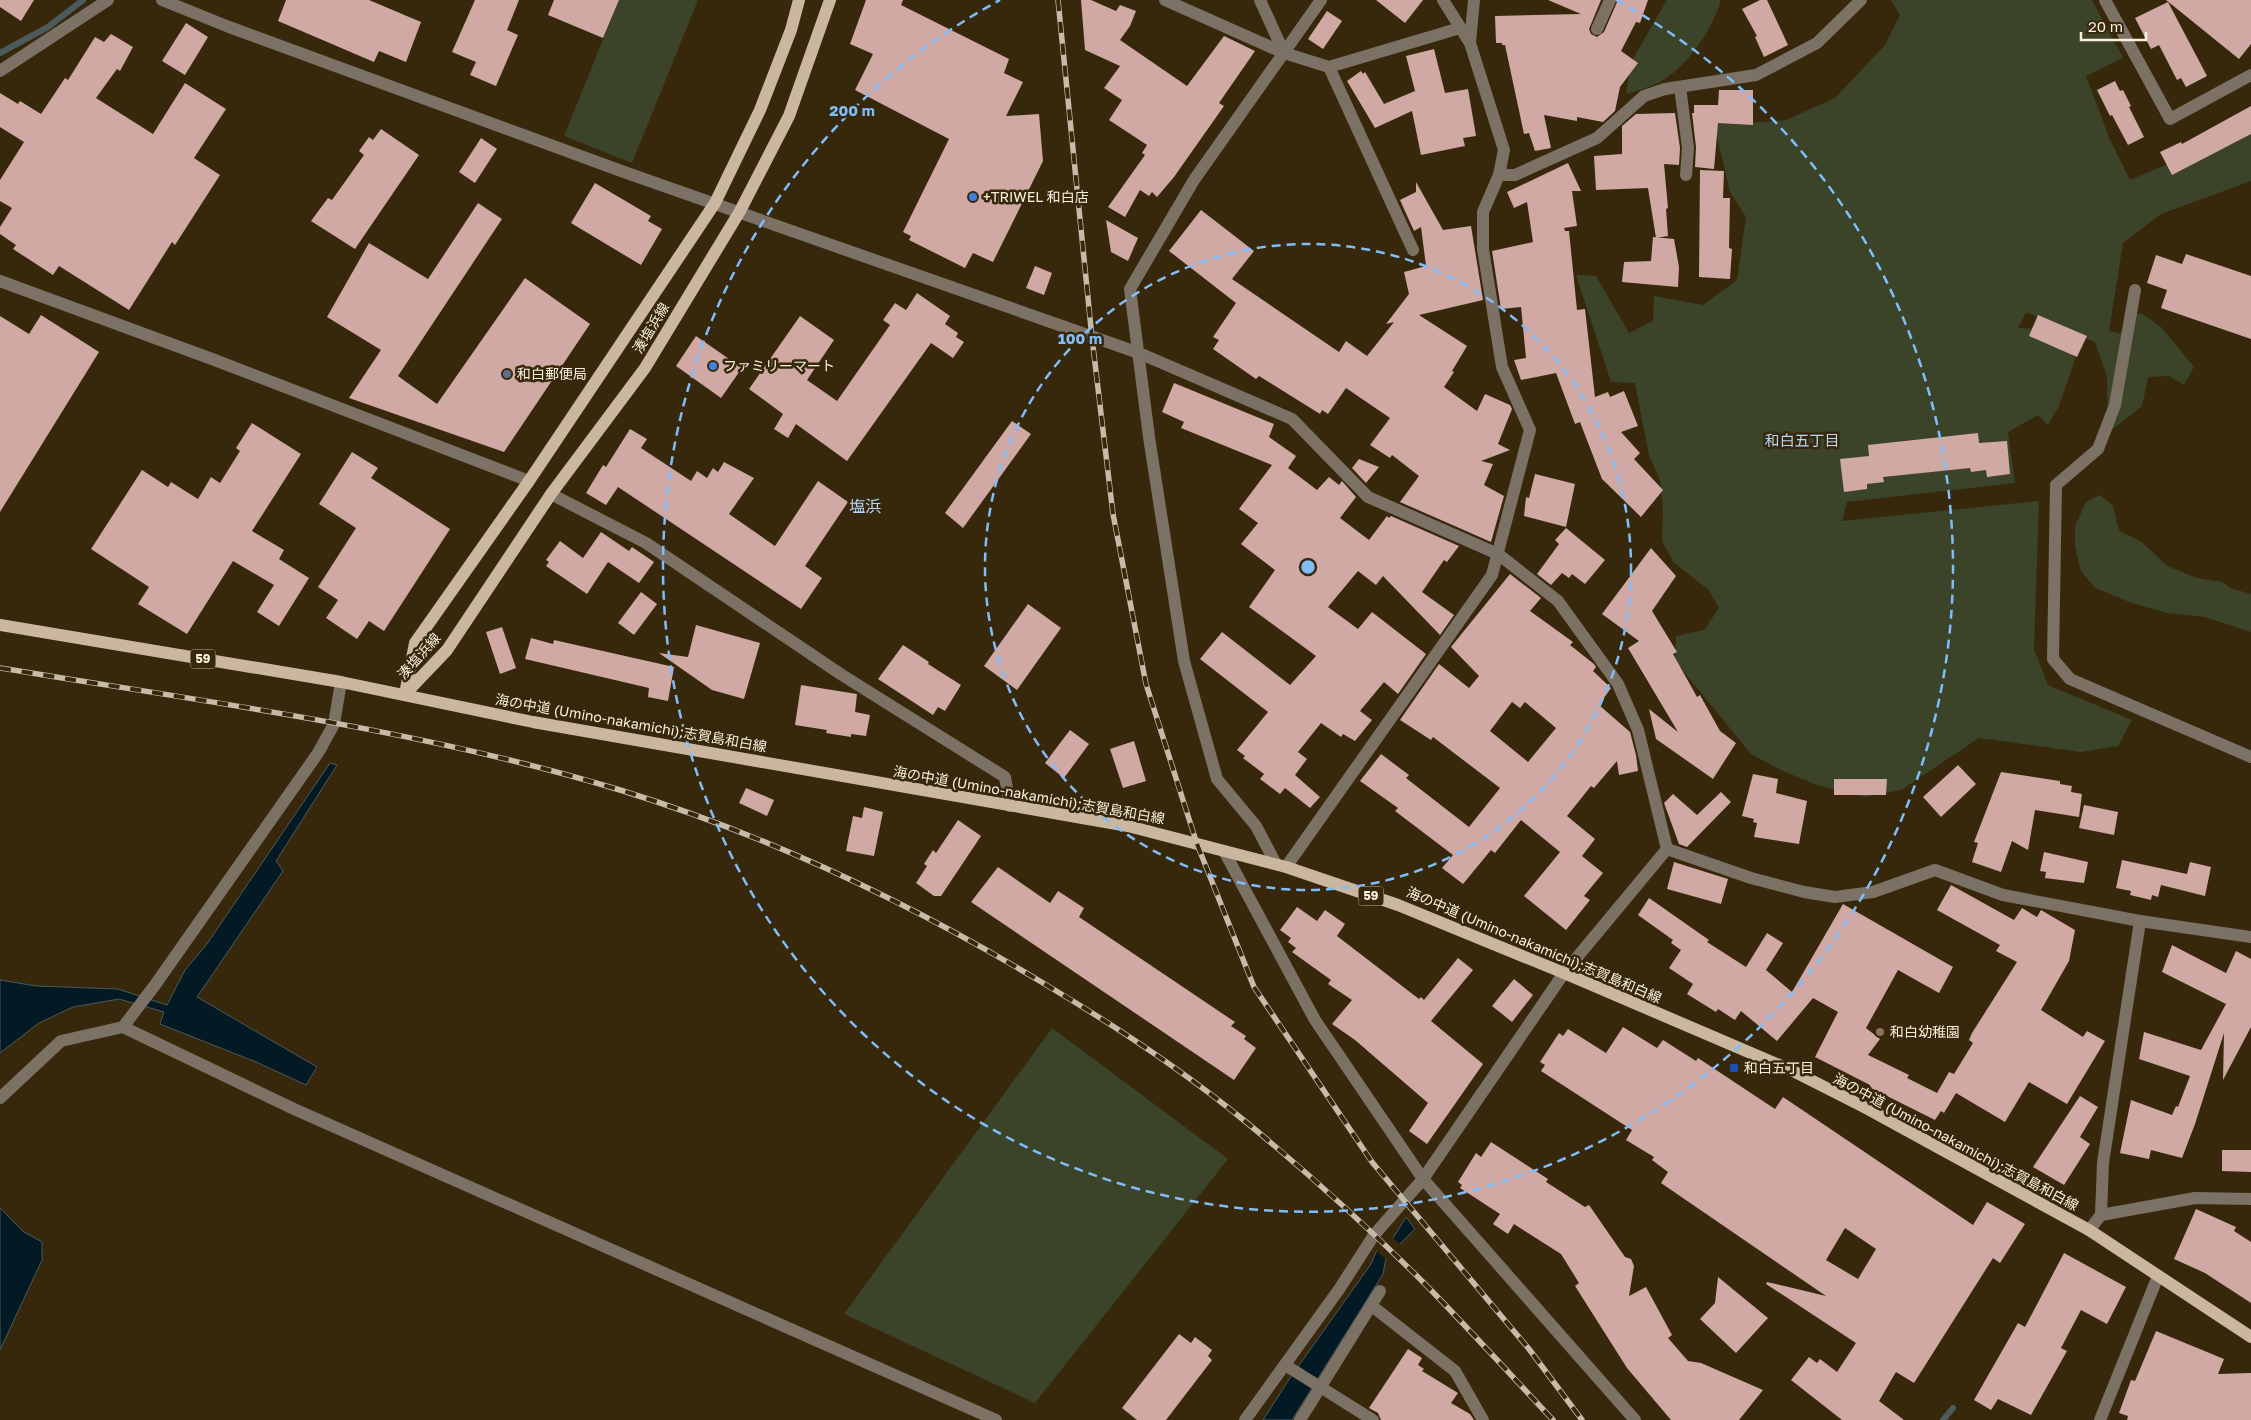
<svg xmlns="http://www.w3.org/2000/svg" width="2251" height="1420" font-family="'Golos Text','Noto Sans JP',sans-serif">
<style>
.green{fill:#3b4429}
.water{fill:#031923;stroke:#4d5a5c}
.pier{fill:#37280c}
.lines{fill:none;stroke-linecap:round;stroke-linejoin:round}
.stream{stroke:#4d5a5c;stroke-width:6}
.building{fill:#d0a8a4;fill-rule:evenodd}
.minor{stroke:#7b7165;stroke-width:12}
.major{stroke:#cbb79f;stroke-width:12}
.rail-casing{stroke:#c6bba8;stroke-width:5.5}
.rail{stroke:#37280c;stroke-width:4;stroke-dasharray:11;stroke-linecap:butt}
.ring{fill:none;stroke:#80bdfa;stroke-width:2.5;stroke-dasharray:9 6}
.shop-dot{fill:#3f7fe0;stroke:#37280c;stroke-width:2}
.service-dot{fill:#5c6f8a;stroke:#37280c;stroke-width:2}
.education-dot{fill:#8d6e63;stroke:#37280c;stroke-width:2}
.transit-dot{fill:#1a4fb4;stroke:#37280c;stroke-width:2}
.labels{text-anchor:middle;stroke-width:5;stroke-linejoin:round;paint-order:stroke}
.shield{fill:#37280c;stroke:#c0b4a0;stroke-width:1}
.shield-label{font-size:12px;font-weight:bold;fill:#faf0e0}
.poi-label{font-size:14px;fill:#faf0e0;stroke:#37280c;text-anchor:start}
.street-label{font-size:14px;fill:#faf0e0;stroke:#37280c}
.neighbourhood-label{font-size:15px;fill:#b4d5f8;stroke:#37280c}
.quarter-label{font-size:16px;fill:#b4d5f8;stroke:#37280c}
.centre{fill:#80bdfa;stroke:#37280c;stroke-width:2.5}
.ring-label{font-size:15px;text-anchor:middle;font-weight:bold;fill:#80bdfa;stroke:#37280c;stroke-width:5;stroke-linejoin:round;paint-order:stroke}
</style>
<rect width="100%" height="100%" fill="#37280c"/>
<g class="green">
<polygon points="619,0 698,0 632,163 564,136"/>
<path d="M 1667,0 L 1721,0 C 1712,30 1686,70 1656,84 C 1646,88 1636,91 1626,94 L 1631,62 Z"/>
<polygon points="1891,0 2092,0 2123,58 2086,76 2110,140 2130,180 2251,129 2251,181 2161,214 2123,243 2109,331 2121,334 2125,319 2141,313 2161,327 2194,367 2184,385 2169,376 2148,377 2142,406 2108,433 2107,376 2095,342 2026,312 2018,328 2061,330 2075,359 2059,406 2048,425 2038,415 2008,432 2015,483 1847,502 1842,521 2039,501 2034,649 2048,685 2132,720 2118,746 2081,752 1979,738 1901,790 1865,797 1817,785 1783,771 1751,754 1675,661 1676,636 1704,630 1719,608 1708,589 1674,563 1662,541 1663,511 1660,480 1649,455 1635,383 1611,382 1576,275 1596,276 1629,333 1653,321 1654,296 1703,305 1737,280 1746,217 1730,192 1712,115 1750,123 1786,120 1835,98 1885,45 1900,15"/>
<polygon points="2100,495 2113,506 2119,531 2142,542 2167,566 2197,578 2223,582 2230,588 2251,594 2251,632 2205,617 2167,613 2132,603 2095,588 2081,571 2075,547 2075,526 2086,502"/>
<polygon points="1052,1028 1228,1159 1035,1403 844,1314"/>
</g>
<g class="water">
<polygon points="330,763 337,765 276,861 283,871 197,997 317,1067 306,1085 256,1062 160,1024 164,1012 119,999 73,1007 39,1023 0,1053 0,980 36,986 118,989 167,1005 185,970 207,944"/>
<polygon points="0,1208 24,1232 42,1242 42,1260 0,1350"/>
<polygon points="1406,1217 1415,1229 1386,1258 1383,1274 1292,1420 1263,1420 1290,1378 1371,1264 1377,1250 1392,1240"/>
</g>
<polygon class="pier" points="1391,1237 1402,1246 1388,1262 1375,1249"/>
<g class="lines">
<g class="stream">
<polyline points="0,53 48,27 83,0"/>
<polyline points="1943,1420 1953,1408"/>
</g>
</g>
<g class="building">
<polygon points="0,0 34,0 21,21 0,7"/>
<polygon points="286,0 369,0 421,22 406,62 379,51 374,62 278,21"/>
<polygon points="475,0 519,0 507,30 518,35 496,86 470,75 476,62 452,52"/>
<polygon points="554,0 619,0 603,38 548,15"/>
<polygon points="866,0 903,0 901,5 1009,59 1004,73 1023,82 1006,116 1039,114 1043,161 993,262 973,253 965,268 909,240 911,236 903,232 949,139 855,90 873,54 850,44"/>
<polygon points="1081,0 1091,0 1116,11 1120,5 1136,11 1130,26 1120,40 1187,86 1224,36 1255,51 1219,103 1224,106 1174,177 1157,197 1152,192 1149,196 1140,190 1125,217 1108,207 1145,155 1142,153 1147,145 1109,120 1122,100 1104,88 1120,66 1085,50"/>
<polygon points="1376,0 1423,0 1405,23"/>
<polygon points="1548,0 1601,0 1589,29 1591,34 1597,37 1604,32 1618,0 1648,0 1640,23 1636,22 1621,51 1638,63 1620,87 1615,111 1603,122 1577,117 1577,121 1544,115 1551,148 1535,151 1529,133 1524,134 1505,45 1502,45 1502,43 1496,43 1495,16 1581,14"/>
<polygon points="1760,0 1767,0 1788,45 1764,57 1755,37 1757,36 1742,9"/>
<polygon points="2166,0 2251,0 2251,44 2239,59"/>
<polygon points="2168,2 2207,76 2186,87 2181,78 2177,80 2159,45 2151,49 2135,18"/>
<polygon points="1327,11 1342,21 1323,49 1308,39"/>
<polygon points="186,23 208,37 185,75 162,61"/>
<polygon points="111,34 133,47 120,71 117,69 96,98 153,134 185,83 226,109 194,158 220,175 175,245 172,242 129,310 59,266 53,275 13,249 16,245 0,234 0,227 12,208 0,201 0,180 24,142 0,127 0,93 18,104 20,101 41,114 65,78 68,80 95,37 104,42"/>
<polygon points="1434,49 1445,93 1468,89 1476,136 1463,138 1465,146 1421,155 1412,111 1375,128 1347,81 1361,71 1363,74 1365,72 1384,104 1415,91 1406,56"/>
<polygon points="2115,81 2120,91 2123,90 2131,106 2129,107 2144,137 2128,145 2112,115 2110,116 2097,90"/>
<polygon points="1719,90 1753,90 1753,125 1718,123 1714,169 1695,167 1696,147 1692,113 1694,113 1694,105 1718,105"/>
<polygon points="2251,106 2251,134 2172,175 2160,152 2181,142 2182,144"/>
<polygon points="1675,113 1680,148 1679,165 1664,164 1668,208 1666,209 1668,236 1656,238 1648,188 1596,190 1594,156 1622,154 1622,126 1636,114"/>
<polygon points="381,129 419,155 355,249 311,221 328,198 332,200 364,155 359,151 369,137 373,140"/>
<polygon points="481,138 497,149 475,183 459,172"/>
<polygon points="1568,163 1581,191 1572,191 1577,226 1564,228 1565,231 1569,231 1577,310 1585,309 1595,397 1608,392 1610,397 1624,391 1638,426 1621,432 1640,453 1634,459 1663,490 1641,517 1602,479 1580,422 1575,424 1556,373 1521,380 1514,360 1526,358 1521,307 1501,309 1492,251 1533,242 1527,202 1514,208 1507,192"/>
<polygon points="1700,170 1724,171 1723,198 1730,198 1729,248 1732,249 1730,279 1699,277"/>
<polygon points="1416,182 1443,230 1471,226 1483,300 1419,315 1467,346 1452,371 1454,372 1444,387 1477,411 1485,394 1510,405 1512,409 1498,444 1510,450 1481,461 1493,464 1484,485 1504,496 1491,542 1400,502 1419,476 1392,455 1390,458 1370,445 1390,418 1346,388 1328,414 1322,410 1320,414 1259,376 1256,379 1213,349 1219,340 1213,337 1236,303 1169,251 1201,210 1254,251 1232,279 1339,352 1346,341 1367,356 1394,322 1386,324 1409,294 1404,272 1426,266 1421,227 1414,231 1400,200 1416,192"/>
<polygon points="595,183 651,216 648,221 662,229 641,265 571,223"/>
<polygon points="478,203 502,219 398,376 437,404 525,278 590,324 504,452 349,398 381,350 327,317 369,243 428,279"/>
<polygon points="1106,220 1138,238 1128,261 1111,252"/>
<polygon points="1653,237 1674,239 1679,267 1678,287 1622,282 1624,262 1651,261"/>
<polygon points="2186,254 2251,276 2251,339 2161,308 2167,290 2147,283 2156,255 2182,264"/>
<polygon points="1035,266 1052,273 1044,295 1026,288"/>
<polygon points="917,293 950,316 945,324 958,333 956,337 964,342 953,358 931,343 847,461 796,424 788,438 774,429 783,414 749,389 800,316 834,340 807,380 837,401 890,325 883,320 895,303 906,310"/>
<polygon points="41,315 99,352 0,512 0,316 29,334"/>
<polygon points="2038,315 2087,336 2077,357 2029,336"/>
<polygon points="696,336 742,368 721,398 676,366"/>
<polygon points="1174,383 1274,424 1269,437 1296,456 1288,468 1317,490 1329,477 1339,485 1342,481 1356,497 1340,518 1369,540 1387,516 1389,518 1391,516 1459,546 1447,562 1444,560 1422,592 1454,615 1440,635 1383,576 1376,585 1358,571 1328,607 1358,629 1372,612 1426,654 1398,694 1384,682 1360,711 1372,720 1355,741 1343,734 1341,737 1321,723 1298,752 1307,759 1295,775 1320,797 1310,808 1285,788 1280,794 1260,779 1264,774 1243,758 1245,756 1237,750 1268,712 1200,659 1222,632 1290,685 1316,656 1249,607 1275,570 1241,544 1258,523 1239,509 1272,465 1181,428 1184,422 1162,412"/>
<polygon points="1012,421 1031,434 963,528 945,513"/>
<polygon points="252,423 301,454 252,531 284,550 279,559 309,578 279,626 257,612 274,585 233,561 187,634 138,604 149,587 91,549 142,470 168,487 171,482 198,499 211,477 220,483 240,451 236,448"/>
<polygon points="630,429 647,439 641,448 691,481 697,471 707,478 713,468 718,472 724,462 754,478 729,514 775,546 818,481 848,502 805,566 822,578 801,609 618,487 606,505 586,493 603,465 606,467"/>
<polygon points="1978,433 1979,443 2007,441 2010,474 1987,477 1986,470 1971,472 1970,468 1883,477 1884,482 1867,484 1867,489 1844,492 1840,459 1869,456 1868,445"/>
<polygon points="352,452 378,468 371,478 450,529 384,631 369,621 357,639 326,618 338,600 318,587 356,528 319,504"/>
<polygon points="1359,459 1379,467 1366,483 1352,468"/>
<polygon points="1535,474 1575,484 1566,527 1524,516 1526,497 1529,498"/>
<polygon points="1566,528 1605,560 1585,584 1572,574 1569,578 1562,573 1551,585 1537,574 1559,544 1555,540"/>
<polygon points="601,532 629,551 632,547 654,562 639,583 608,562 587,594 546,566 549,562 546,560 560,541 583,558"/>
<polygon points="1651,548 1676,576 1652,611 1677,652 1673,654 1697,697 1700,695 1720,731 1736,743 1713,779 1656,739 1649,709 1678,732 1628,648 1639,641 1602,614"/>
<path d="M 1510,574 L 1541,598 L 1530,611 L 1573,642 L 1570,645 L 1594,664 L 1596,667 L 1593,671 L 1611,688 L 1599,705 L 1630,732 L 1636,755 L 1638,771 L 1619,775 L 1617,761 L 1594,788 L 1591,786 L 1567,816 L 1595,839 L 1582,856 L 1603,873 L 1584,896 L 1590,900 L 1566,930 L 1524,896 L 1560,852 L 1521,820 L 1495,853 L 1491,850 L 1463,884 L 1442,868 L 1453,855 L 1395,811 L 1398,808 L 1360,781 L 1381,754 L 1409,775 L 1406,778 L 1469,827 L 1500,788 L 1433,737 L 1431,740 L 1400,720 L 1439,664 L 1469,688 L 1479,676 L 1451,647 ZM 1512,702 L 1520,708 L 1525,702 L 1556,728 L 1528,762 L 1490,731 Z"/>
<polygon points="641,592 657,604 634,635 618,623"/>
<polygon points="1028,604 1061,628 1017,690 984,666"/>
<polygon points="696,625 760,643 744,699 712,690 659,653 688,657"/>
<polygon points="502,627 516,668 500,674 486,632"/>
<polygon points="531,638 553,644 554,640 674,667 668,701 648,697 649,688 525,659"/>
<polygon points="903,645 929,662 928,664 961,685 945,711 938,707 933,715 878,679"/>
<polygon points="801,685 857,694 855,712 870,715 866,736 851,734 851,737 826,733 827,730 795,725"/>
<polygon points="1070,730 1089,744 1064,778 1045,763"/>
<polygon points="1134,741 1146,781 1123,788 1110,749"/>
<polygon points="1958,765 1976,784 1941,817 1923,797"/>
<polygon points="2001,772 2060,781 2060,784 2072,786 2071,792 2082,794 2079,817 2035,810 2028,850 2012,841 2001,872 1972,862 1978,843 1974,842"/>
<polygon points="1753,774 1778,779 1776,793 1807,801 1799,844 1754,837 1757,823 1753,822 1754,819 1742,816"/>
<polygon points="1834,779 1887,779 1886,795 1834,795"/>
<polygon points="746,788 774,800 767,816 739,803"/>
<polygon points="1721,792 1731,802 1687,847 1679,844 1664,803 1673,794 1697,815"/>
<polygon points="2084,805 2118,812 2114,835 2079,828"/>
<polygon points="864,807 883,812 874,856 846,851 853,816 862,818"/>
<polygon points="958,820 981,836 941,896 934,896 916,883 927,866 924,864 933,850 936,853"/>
<polygon points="2044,852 2088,862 2084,883 2045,878 2046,872 2040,871"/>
<polygon points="2122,860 2187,874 2190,862 2211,867 2205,896 2161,885 2158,897 2152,895 2151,900 2130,895 2131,891 2116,888"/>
<polygon points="1674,862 1728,879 1721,904 1667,889"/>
<polygon points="998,867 1050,903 1058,891 1084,908 1079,917 1235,1022 1231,1026 1246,1036 1244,1039 1256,1048 1234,1080 971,902"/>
<polygon points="1951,885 2014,920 2022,908 2037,917 2041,910 2075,930 2069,961 2041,1010 2083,1037 2087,1031 2105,1041 2067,1104 2029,1082 2005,1122 1956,1093 1944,1113 1941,1111 1935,1120 1869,1087 1870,1085 1815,1057 1838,1012 1813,998 1777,1041 1741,1011 1735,1020 1718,1009 1716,1012 1687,994 1693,984 1669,968 1681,950 1671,943 1673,940 1638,915 1649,898 1709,940 1707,942 1746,967 1767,933 1783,943 1766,970 1792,992 1843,904 1953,967 1939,993 1898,970 1866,1028 1880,1039 1868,1055 1909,1075 1907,1078 1937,1093 1949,1072 1954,1074 1973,1043 1969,1040 1972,1033 2017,962 1996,951 2000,945 1937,910"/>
<polygon points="1297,907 1317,921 1325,910 1345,924 1337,936 1419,999 1421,997 1424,1000 1458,958 1473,970 1431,1021 1483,1064 1427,1144 1409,1131 1428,1103 1355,1040 1332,1024 1352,1000 1328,984 1331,980 1292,952 1296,948 1288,942 1291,938 1280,930"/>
<polygon points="2172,945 2226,973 2236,951 2251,959 2251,1027 2223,1080 2224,1033 2195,1124 2182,1158 2151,1150 2149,1159 2120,1153 2131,1100 2172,1115 2176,1106 2178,1107 2190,1076 2139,1059 2144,1032 2201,1050 2226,1004 2162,972"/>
<polygon points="1514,979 1533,995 1512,1022 1492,1006"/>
<path d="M 1623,1027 L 1657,1048 L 1663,1040 L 1696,1061 L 1698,1058 L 1775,1109 L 1783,1097 L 1973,1225 L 1987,1202 L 2025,1224 L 2000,1263 L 1993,1258 L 1914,1383 L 1896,1372 L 1879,1401 L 1904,1420 L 1842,1420 L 1791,1380 L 1809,1357 L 1817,1363 L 1820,1359 L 1837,1372 L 1856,1343 L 1766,1284 L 1767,1282 L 1826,1296 L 1661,1183 L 1668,1172 L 1652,1160 L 1654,1157 L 1626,1140 L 1632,1130 L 1541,1071 L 1545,1065 L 1540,1062 L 1559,1033 L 1563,1036 L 1568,1029 L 1606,1053 ZM 1845,1228 L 1876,1249 L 1858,1279 L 1826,1260 Z"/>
<polygon points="2080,1096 2098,1107 2080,1137 2090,1144 2064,1185 2033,1167"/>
<polygon points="1491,1142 1548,1179 1546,1182 1585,1207 1589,1205 1625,1257 1631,1259 1634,1266 1629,1296 1646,1287 1672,1335 1668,1338 1688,1361 1701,1363 1763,1390 1739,1420 1671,1420 1627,1368 1575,1286 1579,1283 1561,1254 1514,1224 1508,1234 1493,1224 1500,1214 1460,1188 1462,1185 1458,1182 1476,1153 1481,1157"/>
<polygon points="2222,1150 2251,1150 2251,1172 2222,1171"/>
<polygon points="2196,1209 2236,1227 2234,1231 2251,1242 2251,1303 2205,1273 2174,1259"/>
<polygon points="2064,1253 2126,1287 2107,1324 2081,1310 2061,1348 2067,1351 2031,1415 1998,1399 1991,1410 1974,1400 2018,1323 2025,1327"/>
<polygon points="1718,1277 1768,1318 1736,1353 1700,1319 1715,1303"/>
<polygon points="2156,1331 2224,1359 2218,1374 2251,1373 2251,1420 2127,1420 2128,1416 2119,1413 2131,1380 2135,1381"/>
<polygon points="1179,1334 1191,1343 1195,1337 1212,1350 1208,1356 1212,1360 1166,1420 1137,1420 1122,1408"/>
<polygon points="1408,1349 1422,1358 1418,1365 1424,1369 1422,1371 1458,1393 1451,1403 1470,1414 1474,1420 1381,1420 1378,1413 1369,1408"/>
</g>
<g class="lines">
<g class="minor">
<polyline points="162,0 229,27 624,172 1139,353 1292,419 1368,497 1498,554 1558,601 1618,684 1638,730 1667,849"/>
<polyline points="1165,0 1284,53 1329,67 1460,28"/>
<polyline points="1260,0 1284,53"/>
<polyline points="2105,0 2170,119 2251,75"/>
<polyline points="1597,29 1610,0"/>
<polyline points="1470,43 1474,0"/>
<polyline points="1329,67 1413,250"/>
<polyline points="0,71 108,0"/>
<polyline points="1680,87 1688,148 1686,175"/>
<polyline points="1499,175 1515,175 1597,138 1644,96 1665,89 1756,75 1817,43 1861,0"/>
<polyline points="0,281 212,359 529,481"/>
<polyline points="2135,290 2115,405 2098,449 2056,485 2053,659 2070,679 2251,757"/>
<polyline points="551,494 646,543 842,675 1005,777 1010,806"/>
<polyline points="1667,849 1751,878 1804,892 1835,897 1873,892 1935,870 2003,895 2140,921 2251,937"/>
<polyline points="1224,851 1315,1020 1423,1179 1635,1420"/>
<polyline points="1276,864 1256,826 1217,779 1184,661 1149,437 1130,289 1194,180 1321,0"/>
<polyline points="1286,867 1492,575 1530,430 1502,367 1483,249 1483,212 1499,175 1504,150 1470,43 1443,0"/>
<polyline points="123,1027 155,985 318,753 334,724 341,682"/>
<polyline points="0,1098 61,1041 123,1027 294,1109 996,1420"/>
<polyline points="2101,1215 2195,1198 2251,1199"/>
<polyline points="2089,1230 2101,1215 2103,1163 2140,921"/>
<polyline points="1372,1306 1455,1371 1483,1420"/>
<polyline points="1285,1365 1373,1420"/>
<polyline points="1245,1420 1340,1288 1374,1235 1423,1179 1564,973 1667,849"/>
<polyline points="1300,1420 1380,1291"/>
<polyline points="2100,1420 2158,1276"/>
</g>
<g class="major">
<polyline points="0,625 341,682 533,722 1128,826 1286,867 1398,905 1564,973 1793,1071 1866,1108 2089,1230 2251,1337"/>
<polyline points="405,694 447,650 551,494 645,368 740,211 789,116 830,0"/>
<polyline points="405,694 415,643 529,481 715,203 760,110 791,30 799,0"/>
</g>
<g class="rail-casing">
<g id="rail">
<polyline points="1058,0 1092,338 1113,514 1146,684 1197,844 1254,987 1372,1162 1529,1349 1582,1420"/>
<path d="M 0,668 C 207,702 418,729 620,790 C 770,836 914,905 1048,986 C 1117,1027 1185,1072 1246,1122 C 1308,1173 1368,1227 1425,1284 C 1468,1328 1510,1374 1553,1420"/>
</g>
</g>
<use href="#rail" class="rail"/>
</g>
<g class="ring">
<circle cx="1308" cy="567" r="323"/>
<path d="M1616 0A645 645 0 1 1 1000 0"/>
</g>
<g class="shop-dot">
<circle cx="973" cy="197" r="5"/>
<circle cx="713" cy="366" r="5"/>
</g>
<circle class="service-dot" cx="507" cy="374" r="5"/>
<circle class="education-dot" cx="1880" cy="1032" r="5"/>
<rect class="transit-dot" x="1729" y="1063" width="10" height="10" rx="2.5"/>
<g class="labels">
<g class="shield">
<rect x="190.5" y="649.5" width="25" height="19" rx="4"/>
<rect x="1358.5" y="886.5" width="25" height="19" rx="4"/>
</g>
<g class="shield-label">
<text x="203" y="663">59</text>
<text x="1371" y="900">59</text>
</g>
<g class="poi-label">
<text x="983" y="202">+TRIWEL 和白店</text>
<text x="723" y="371">ファミリーマート</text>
<text x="517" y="379">和白郵便局</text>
<text x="1890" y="1037">和白幼稚園</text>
<text x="1744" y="1073">和白五丁目</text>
</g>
<g class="street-label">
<text transform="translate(651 328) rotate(-59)" y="5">湊塩浜線</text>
<text transform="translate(419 656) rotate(-48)" y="5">湊塩浜線</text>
<text transform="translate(631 723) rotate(10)" y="5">海の中道 (Umino-nakamichi);志賀島和白線</text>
<text transform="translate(1029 795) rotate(10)" y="5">海の中道 (Umino-nakamichi);志賀島和白線</text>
<text transform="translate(1534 945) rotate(23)" y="5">海の中道 (Umino-nakamichi);志賀島和白線</text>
<text transform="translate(1956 1142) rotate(28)" y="5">海の中道 (Umino-nakamichi);志賀島和白線</text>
</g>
<g class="neighbourhood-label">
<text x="1802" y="446">和白五丁目</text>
</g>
<g class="quarter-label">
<text x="865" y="512">塩浜</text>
</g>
</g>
<circle cx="1308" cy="567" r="8" class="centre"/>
<g class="ring-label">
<text x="852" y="116">200 m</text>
<text x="1080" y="344">100 m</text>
</g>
<path d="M2081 32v8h65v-8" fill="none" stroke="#faf0e0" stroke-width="2.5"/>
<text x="2088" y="32" font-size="15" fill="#faf0e0" stroke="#37280c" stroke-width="4" paint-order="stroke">20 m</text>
</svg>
